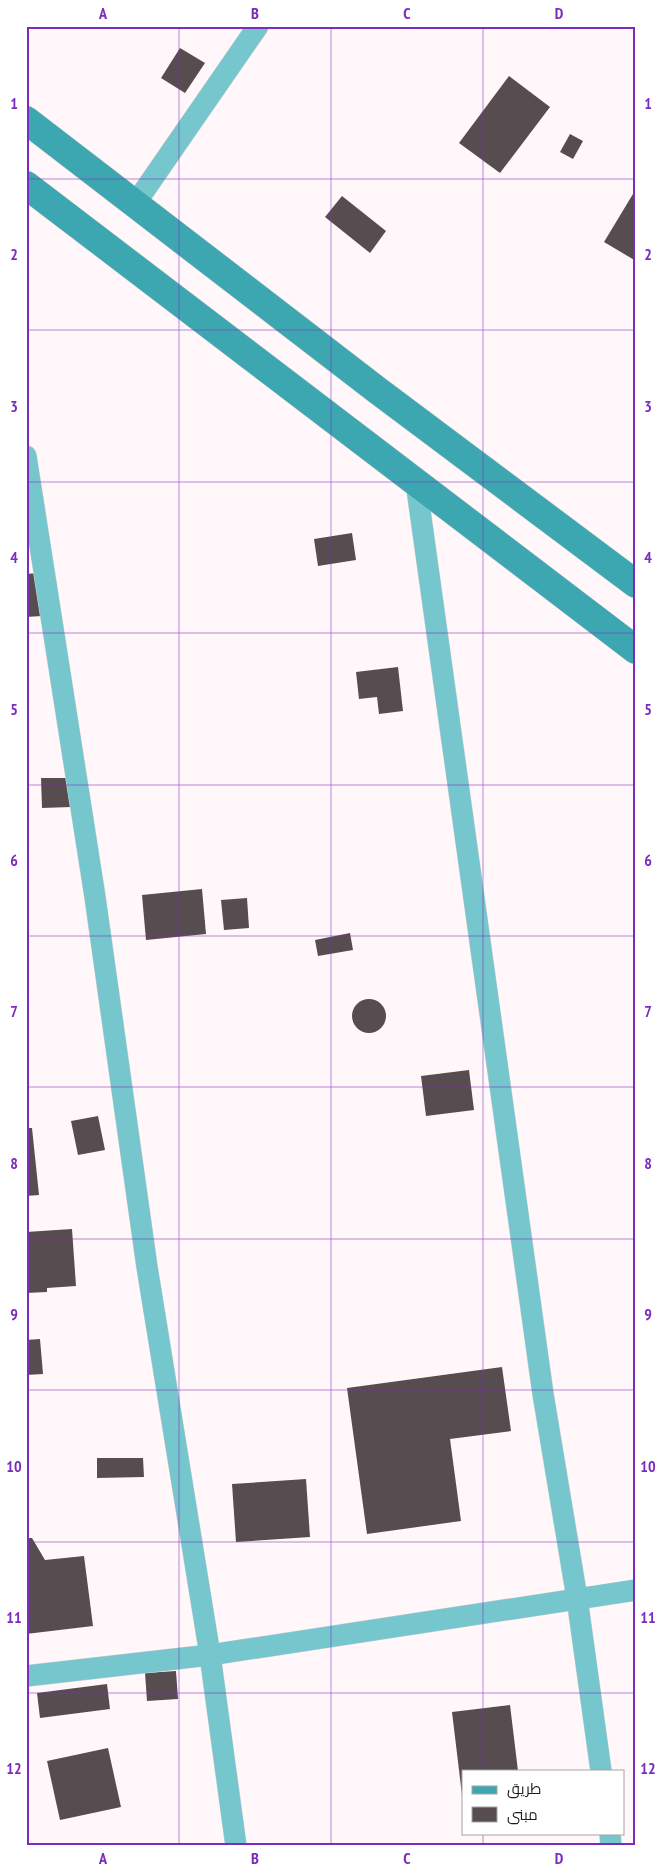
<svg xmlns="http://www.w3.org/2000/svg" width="662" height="1872" font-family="'PT Sans Narrow',Cairo,sans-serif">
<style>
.building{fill:#574d50}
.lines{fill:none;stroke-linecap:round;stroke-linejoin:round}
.street-casing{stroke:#dbd4d6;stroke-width:22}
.secondary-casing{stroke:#dbd4d6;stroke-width:29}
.street{stroke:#76c6ce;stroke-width:21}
.secondary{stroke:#3da7b1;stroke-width:28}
.grid{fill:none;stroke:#7b2cbf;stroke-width:1;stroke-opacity:0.55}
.neatline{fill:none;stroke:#7b2cbf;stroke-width:2}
.grid-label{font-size:16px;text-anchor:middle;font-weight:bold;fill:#7b2cbf}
</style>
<rect width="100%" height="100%" fill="#fff7f9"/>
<g class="building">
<polygon points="180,48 205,63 185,93 161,78"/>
<polygon points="509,76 550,107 500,173 459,143"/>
<polygon points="570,134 583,141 573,159 560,152"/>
<polygon points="636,189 636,261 604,242"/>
<polygon points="342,196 386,231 370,253 325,217"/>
<polygon points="352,533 356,560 318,566 314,539"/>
<polygon points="38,573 42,616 26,617 26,574"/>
<polygon points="398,667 403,711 379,714 377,697 359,699 356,672"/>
<polygon points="41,778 70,778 71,807 42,808"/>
<polygon points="202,889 206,934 146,940 142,895"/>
<polygon points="247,898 249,928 224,930 221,900"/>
<polygon points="350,933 353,950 318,956 315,940"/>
<circle cx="369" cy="1016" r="17"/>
<polygon points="469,1070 474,1110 426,1116 421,1076"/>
<polygon points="98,1116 105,1150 78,1155 71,1121"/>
<polygon points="26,1128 32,1128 39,1195 26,1196"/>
<polygon points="72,1229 76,1286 47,1288 47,1292 26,1293 26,1232"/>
<polygon points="40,1339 43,1374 26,1375 26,1340"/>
<polygon points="502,1367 511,1431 450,1439 461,1521 367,1534 347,1388"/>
<polygon points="97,1458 143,1458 144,1477 97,1478"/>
<polygon points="306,1479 310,1537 236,1542 232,1484"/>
<polygon points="26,1538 32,1538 45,1560 84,1556 93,1626 26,1634"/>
<polygon points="176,1671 178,1699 147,1701 145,1673"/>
<polygon points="107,1684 110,1709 40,1718 37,1693"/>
<polygon points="510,1705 518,1771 463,1771 462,1795 452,1712"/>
<polygon points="108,1748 121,1807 60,1820 47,1761"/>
</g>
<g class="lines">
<g class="street-casing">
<g id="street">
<polyline points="135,204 258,26"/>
<polyline points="26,456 95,897 147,1267 210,1655 236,1846"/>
<polyline points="416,482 543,1394 577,1598 601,1771"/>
<polyline points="26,1676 210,1655 636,1590"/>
<polyline points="610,1833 611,1846"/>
</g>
</g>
<g class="secondary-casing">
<g id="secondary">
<polyline points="26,120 377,390 636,584"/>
<polyline points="26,185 636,650"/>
</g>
</g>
<use href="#street" class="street"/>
<use href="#secondary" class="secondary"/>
</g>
<path class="grid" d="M 179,26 L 179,1846M 331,26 L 331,1846M 483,26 L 483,1771M 26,179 L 636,179M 26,330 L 636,330M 26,482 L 636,482M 26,633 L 636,633M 26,785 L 636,785M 26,936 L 636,936M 26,1087 L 636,1087M 26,1239 L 636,1239M 26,1390 L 636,1390M 26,1542 L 636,1542M 26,1693 L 636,1693M 483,1833 L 483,1846"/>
<rect width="662" height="1872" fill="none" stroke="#ffffff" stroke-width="55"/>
<rect x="462" y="1770" width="162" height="65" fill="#ffffff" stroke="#a5a4a4"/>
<rect x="472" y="1786" width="25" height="8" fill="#3da7b1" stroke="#a5a4a4"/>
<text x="507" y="1794" font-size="15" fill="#1f1b1c">طريق</text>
<rect x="472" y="1807" width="25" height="15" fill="#574d50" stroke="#a5a4a4"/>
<text x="507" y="1820" font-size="15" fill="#1f1b1c">مبنى</text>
<rect x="28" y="28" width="606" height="1816" class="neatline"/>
<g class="grid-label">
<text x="103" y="19">A</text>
<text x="255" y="19">B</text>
<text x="407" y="19">C</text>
<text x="559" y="19">D</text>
<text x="14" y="109">1</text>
<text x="648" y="109">1</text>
<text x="14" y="260">2</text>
<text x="648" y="260">2</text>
<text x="14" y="412">3</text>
<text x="648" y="412">3</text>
<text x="14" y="563">4</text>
<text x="648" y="563">4</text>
<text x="14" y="715">5</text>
<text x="648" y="715">5</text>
<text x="14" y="866">6</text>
<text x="648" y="866">6</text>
<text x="14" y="1017">7</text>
<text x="648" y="1017">7</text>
<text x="14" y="1169">8</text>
<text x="648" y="1169">8</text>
<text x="14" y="1320">9</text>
<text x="648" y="1320">9</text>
<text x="14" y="1472">10</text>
<text x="648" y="1472">10</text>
<text x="14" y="1623">11</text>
<text x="648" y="1623">11</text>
<text x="14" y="1774">12</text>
<text x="648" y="1774">12</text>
<text x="103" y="1864">A</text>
<text x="255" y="1864">B</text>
<text x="407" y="1864">C</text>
<text x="559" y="1864">D</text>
</g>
</svg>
